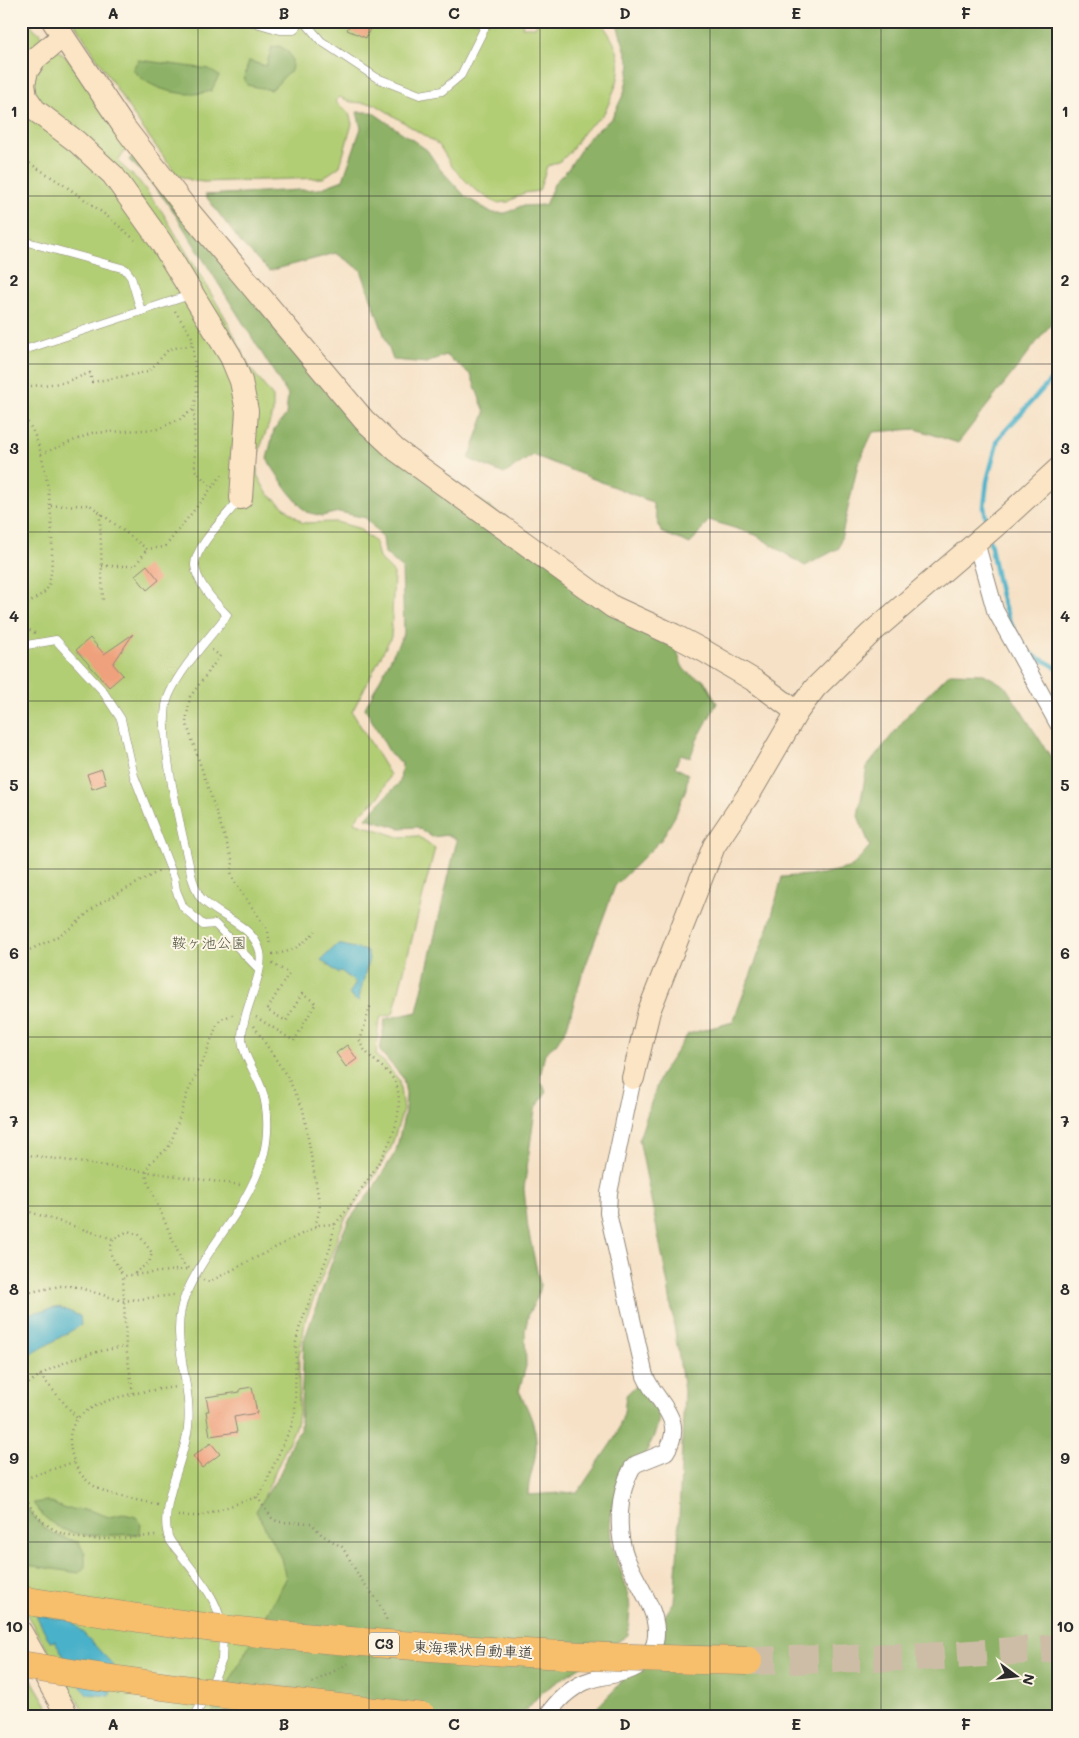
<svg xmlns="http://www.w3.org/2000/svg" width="1079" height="1738" font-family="Mali,'Klee One',sans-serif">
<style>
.green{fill:#b2ce75;stroke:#6e7c50}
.forest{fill:#8db166;stroke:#5c6e48}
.water{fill:#4ab1c9;stroke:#3a6e7a}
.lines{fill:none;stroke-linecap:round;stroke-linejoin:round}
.stream{stroke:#4ab1c9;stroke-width:4.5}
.building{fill:#efa07b}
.highway-tunnel{stroke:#cdbda7;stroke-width:28;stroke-dasharray:28 14;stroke-linecap:butt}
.lane-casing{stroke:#908678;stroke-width:9}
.street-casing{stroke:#908678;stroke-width:18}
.secondary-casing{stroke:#908678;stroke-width:24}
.path{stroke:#908678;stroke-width:2.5;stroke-dasharray:1 4;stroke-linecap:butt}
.lane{stroke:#fff;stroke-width:8}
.street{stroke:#fff;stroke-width:16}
.secondary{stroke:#fce5c4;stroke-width:22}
.highway-bridge-casing{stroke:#908678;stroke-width:29;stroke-linecap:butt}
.highway-bridge{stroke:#f7bf6c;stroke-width:28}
.grid{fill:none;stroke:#2b2b2b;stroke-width:1;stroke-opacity:0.55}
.labels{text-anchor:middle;stroke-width:4;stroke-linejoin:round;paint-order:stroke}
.shield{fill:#fcf5e5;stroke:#6a6863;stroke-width:1}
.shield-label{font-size:14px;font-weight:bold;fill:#2b2b2b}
.park-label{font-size:15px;fill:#4d543e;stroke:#fcf5e5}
.street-label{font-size:15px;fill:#2b2b2b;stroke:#fcf5e5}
.neatline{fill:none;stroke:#2b2b2b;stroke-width:2}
.grid-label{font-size:16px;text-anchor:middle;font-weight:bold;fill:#2b2b2b}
</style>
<rect width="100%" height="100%" fill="#fcf5e5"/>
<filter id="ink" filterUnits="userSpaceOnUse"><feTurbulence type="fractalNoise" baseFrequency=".02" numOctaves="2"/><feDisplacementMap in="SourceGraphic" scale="10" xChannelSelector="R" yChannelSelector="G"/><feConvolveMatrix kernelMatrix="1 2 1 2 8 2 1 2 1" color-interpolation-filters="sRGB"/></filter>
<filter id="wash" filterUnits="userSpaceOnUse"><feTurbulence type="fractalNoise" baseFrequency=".0096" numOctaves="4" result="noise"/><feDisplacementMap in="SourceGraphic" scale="20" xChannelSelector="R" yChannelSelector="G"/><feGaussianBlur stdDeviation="1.12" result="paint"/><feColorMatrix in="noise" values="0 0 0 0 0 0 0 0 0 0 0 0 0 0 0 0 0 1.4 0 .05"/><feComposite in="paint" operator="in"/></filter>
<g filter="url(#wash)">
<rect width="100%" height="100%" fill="#f6e1c6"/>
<g class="green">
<polygon points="21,21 26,21 72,63 128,146 118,162 139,181 163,213 225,317 250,368 273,397 273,413 257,456 257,475 267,493 303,523 336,522 358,528 375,542 379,558 394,573 391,637 352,712 390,775 379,797 360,814 354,822 399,837 418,836 435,848 393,1014 381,1017 378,1027 376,1056 384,1062 399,1080 403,1110 391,1148 370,1184 345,1219 306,1318 299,1356 299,1414 294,1430 264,1497 274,1515 321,1717 87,1717 21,1605"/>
<path d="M 73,21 L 523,21 L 522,27 L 535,27 L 538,21 L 600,21 C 619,46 626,66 612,95 C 610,101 607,108 604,113 C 598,121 587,126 582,134 C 572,149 566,162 547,166 L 539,191 L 524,193 L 508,202 L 496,203 L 474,189 L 453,168 L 439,145 L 375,104 L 351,102 L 340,97 L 335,101 L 349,113 L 352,124 L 340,166 L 323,178 L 203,182 L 191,180 L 177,175 L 136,119 Z"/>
<polygon points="21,1662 54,1717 21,1717"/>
</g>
<g class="forest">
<polygon points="616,21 1058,21 1058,315 958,443 916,429 873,432 858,464 839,548 805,566 756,535 709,520 690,544 661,532 652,502 533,455 504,474 469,459 485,413 471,375 446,355 427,363 393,360 361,270 336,253 269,271 241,243 205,195 319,189 343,180 361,128 357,112 372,112 427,150 440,169 466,197 493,213 506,213 521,206 545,205 555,182 568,169 588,138 612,118 624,93 630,65"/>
<path d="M 279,46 C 291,52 294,58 291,71 C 283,76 279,84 271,90 L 247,85 L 244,77 L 249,61 L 266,66 L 272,47 Z"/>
<path d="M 138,60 L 209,69 L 219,76 L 211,91 C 187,99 147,90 133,69 Z"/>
<path d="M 135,153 L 331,389 L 676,646 C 682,667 681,673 704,680 L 717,703 L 697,740 L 690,758 L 681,754 L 675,767 L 688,774 L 686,789 L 675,816 L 661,840 L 615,886 L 581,978 L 567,1027 L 556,1044 L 545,1053 L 540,1078 L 546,1092 L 535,1110 L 524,1189 L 528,1229 L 540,1285 L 537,1298 L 529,1313 L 525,1331 L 526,1366 L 519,1391 C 528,1409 538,1429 536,1450 C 535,1465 528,1479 528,1495 L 578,1492 L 616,1436 L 624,1413 L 626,1395 L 642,1380 C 647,1389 656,1401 658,1411 C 664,1434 626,1482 614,1501 C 602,1545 622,1561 629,1600 C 631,1611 628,1624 628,1635 L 542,1692 L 520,1717 L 210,1717 L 286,1579 L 281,1558 L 256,1511 L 281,1472 L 291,1444 L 300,1430 L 304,1341 L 340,1239 L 349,1220 L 374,1187 L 396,1151 L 405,1112 L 406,1094 L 403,1078 L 380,1051 L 385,1019 L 417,1012 L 457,840 L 448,835 L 432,837 L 417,827 L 400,828 L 366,818 L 400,782 L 402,763 L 391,755 L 365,708 L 404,633 L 402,568 L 385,553 L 383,538 L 366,518 L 339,512 L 322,516 L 306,512 L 288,491 L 267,459 L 274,430 L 286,415 L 288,395 L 170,206 L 142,172 L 129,160 Z"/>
<polygon points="950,673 984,674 1005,686 1058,768 1058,1717 588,1717 618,1686 674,1602 678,1545 684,1391 668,1285 639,1139 660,1076 688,1034 733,1022 770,923 782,877 822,874 852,867 870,846 858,816 867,767 911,711"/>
<path d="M 21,1500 C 42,1527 45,1534 78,1542 L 85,1553 L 85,1567 L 79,1573 L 21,1564 Z"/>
<path d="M 47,1501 L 65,1509 L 89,1510 L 109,1517 L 124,1514 L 136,1517 L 141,1523 L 140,1534 C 96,1535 61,1544 33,1503 Z"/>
</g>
<g class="water">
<polygon points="338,944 367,951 369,958 358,1002 349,994 356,983 341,971 338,973 321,960"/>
<polygon points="59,1307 80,1316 81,1325 30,1355 21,1352 21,1315"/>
<polygon points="36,1615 72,1621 114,1666 110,1696 86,1694 55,1641 50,1642"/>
</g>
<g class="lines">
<g class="stream">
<polyline points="987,523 984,507 987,481 998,439 1058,372"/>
<path d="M 990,541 C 997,579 1002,620 1028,651 C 1036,660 1050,660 1058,670"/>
</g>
</g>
<g id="blocks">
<g class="building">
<polygon points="351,21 373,21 366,38 347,30"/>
<polygon points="147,565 159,580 147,590 135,575"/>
<polygon points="133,634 113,664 123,675 109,687 76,650 90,638 104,654"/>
<polygon points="102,769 106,784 92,789 87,774"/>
<polygon points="347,1045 357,1059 346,1067 336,1053"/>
<polygon points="252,1387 257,1413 234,1417 237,1432 210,1436 206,1411 209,1411 206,1397 240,1392 240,1389"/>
<polygon points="211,1443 220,1454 202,1468 193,1456"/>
</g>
</g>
</g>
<g filter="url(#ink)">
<use href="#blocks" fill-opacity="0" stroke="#908678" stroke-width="1"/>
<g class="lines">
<polyline class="highway-tunnel" points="748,1661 941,1656 1058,1648"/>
<g class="lane-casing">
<g id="lane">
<polyline points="249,21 280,30 294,30 299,21"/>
<polyline points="304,21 321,41 377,78 420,95 442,91 461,75 488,21"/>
<polyline points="31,243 125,269 131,277 141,311"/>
<polyline points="21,351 190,295"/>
<polyline points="21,646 56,640 102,690 121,719 134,776 174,878 176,890 183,907 203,925 215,924 259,969"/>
<path d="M 221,1623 C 217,1598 197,1576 182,1556 C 178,1550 170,1543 168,1536 C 159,1503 185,1460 188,1427 C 193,1383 168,1339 185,1296 C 205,1248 247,1210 262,1160 C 269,1138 269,1111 262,1090 C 256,1072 242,1056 242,1036 C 242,1011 265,974 260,952 C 254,924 216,917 200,897 C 197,892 194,884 192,878 C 184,840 154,727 169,695 C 182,666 208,640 227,615 C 215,603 197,583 195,566 C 193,549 228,514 239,500"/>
<polyline points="210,1688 222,1660 223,1635"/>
<polyline points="194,1717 205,1698"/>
</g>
</g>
<g class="street-casing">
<g id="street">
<polyline points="976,542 995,610 1058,724"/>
<path d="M 546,1717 C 556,1702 569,1689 585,1682 C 608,1672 635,1678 650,1654 C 670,1622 636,1585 626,1557 C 616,1531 618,1493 632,1468 L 636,1464 L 666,1452 C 687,1419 657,1404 645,1376 L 608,1213 L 609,1193 L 633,1078"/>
</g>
</g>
<g class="secondary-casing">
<g id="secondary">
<polyline points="53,21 124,127 187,209 364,420 396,450 613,607 674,635 706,652 755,681 797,712"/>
<polyline points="63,36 35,59 27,71 24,84 26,97 35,110 77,142 113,175 161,242 231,357 241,381 247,411 241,498"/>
<polyline points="633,1078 649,1011 714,846 751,791 797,712 815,688 870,634 1006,517 1058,469"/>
<polyline points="21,1632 68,1717"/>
</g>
</g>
<g class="path">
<path d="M 21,158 C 62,183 100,208 135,240"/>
<polyline points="175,311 192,337 197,393 194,409 195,470 212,488"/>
<polyline points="21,387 62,383 90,373 92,382 148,372 169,349 192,345"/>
<path d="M 21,415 C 50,438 57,549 49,585 L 46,591 L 21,609"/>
<polyline points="41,454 92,433 158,429 180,419 194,409"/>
<polyline points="51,506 90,505 147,549 165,547 224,472"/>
<polyline points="102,514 100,518 103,602"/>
<polyline points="102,566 135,566 147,549"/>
<polyline points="21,625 35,633"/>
<polyline points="212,650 220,656 190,697 186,722 233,862 231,872 233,879 268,931 270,946"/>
<polyline points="21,954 55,938 72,927 97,905 159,871"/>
<path d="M 272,954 C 291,953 303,945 315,931"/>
<polyline points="256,1017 294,1041 316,1003 302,994 286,1021 267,1010 289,973 271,963"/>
<polyline points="254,1026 288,1078 303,1109 320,1207 315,1228"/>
<polyline points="21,1154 240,1185"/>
<polyline points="21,1209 113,1239 128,1231 139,1235 152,1253 149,1263 135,1272 135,1275"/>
<path d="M 113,1240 C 105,1257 118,1262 123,1276"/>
<path d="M 188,1268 L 183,1264 L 147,1180 C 144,1157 162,1159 171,1143 L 187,1094 L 206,1054 L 216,1027 L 221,1019 L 235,1014"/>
<polyline points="203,1280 209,1282 319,1225 336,1224"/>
<polyline points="21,1294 60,1286 73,1286 123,1301 174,1295"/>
<polyline points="40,1375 77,1418"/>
<path d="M 21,1390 C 49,1364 89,1351 126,1347"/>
<polyline points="133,1393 126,1347 123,1276 187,1269"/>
<polyline points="21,1480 74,1462"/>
<path d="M 21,1489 C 50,1554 97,1538 157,1536"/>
<polyline points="257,1497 272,1518 278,1522 311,1523 322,1535 342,1547 346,1553 360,1578 378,1601 386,1619 385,1623"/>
<path d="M 157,1504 C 116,1496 74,1493 70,1442 C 69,1430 75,1418 85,1412 C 110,1395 147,1391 176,1387"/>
<path d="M 178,1516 L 200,1516 L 257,1497 L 262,1491 L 291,1427 L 295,1412 L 296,1342 L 299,1329 C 308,1303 320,1277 329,1251 C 332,1243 332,1233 335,1225 C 338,1219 345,1213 349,1207 C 371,1174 405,1134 398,1091 C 394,1068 365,1060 360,1041 L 371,1004"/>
<polyline points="312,1683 349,1663"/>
</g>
<use href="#lane" class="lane"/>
<use href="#street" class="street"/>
<use href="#secondary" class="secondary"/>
<g class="highway-bridge-casing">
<g id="highway-bridge">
<path d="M 21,1600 C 103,1613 186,1626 269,1634 C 428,1649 588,1658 748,1661"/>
<path d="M 21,1665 C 155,1687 288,1703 423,1717"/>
</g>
</g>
<use href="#highway-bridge" class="highway-bridge"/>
</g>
</g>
<path class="grid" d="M 198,21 L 198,1717M 369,21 L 369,1717M 540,21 L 540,1717M 710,21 L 710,1717M 881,21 L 881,1717M 21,196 L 1058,196M 21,364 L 1058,364M 21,532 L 1058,532M 21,701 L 1058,701M 21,869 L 1058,869M 21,1037 L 1058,1037M 21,1206 L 1058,1206M 21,1374 L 1058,1374M 21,1542 L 1058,1542"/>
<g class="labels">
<rect class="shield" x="369" y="1632.5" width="30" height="23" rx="4"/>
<g class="shield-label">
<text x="384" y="1649">C3</text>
</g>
<g class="park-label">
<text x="209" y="948">鞍ヶ池公園</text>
</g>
<g class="street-label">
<text transform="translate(473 1650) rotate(3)" y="5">東海環状自動車道</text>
</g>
</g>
<rect width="1079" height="1738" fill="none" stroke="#fcf5e5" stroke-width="55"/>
<g transform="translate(1016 1676) rotate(105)" stroke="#fcf5e5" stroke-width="4" paint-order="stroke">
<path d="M0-4L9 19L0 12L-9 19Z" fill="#2b2b2b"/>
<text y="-8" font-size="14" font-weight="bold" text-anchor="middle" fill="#2b2b2b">N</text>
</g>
<rect x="28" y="28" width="1024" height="1682" class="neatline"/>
<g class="grid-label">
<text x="113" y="19">A</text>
<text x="284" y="19">B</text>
<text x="454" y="19">C</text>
<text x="625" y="19">D</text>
<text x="796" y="19">E</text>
<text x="966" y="19">F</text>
<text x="14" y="117">1</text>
<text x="1065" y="117">1</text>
<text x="14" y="286">2</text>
<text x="1065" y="286">2</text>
<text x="14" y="454">3</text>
<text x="1065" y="454">3</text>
<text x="14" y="622">4</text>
<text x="1065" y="622">4</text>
<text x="14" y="791">5</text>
<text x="1065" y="791">5</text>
<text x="14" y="959">6</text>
<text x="1065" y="959">6</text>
<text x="14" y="1127">7</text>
<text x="1065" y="1127">7</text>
<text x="14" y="1295">8</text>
<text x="1065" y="1295">8</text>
<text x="14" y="1464">9</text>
<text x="1065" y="1464">9</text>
<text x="14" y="1632">10</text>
<text x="1065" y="1632">10</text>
<text x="113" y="1730">A</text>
<text x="284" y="1730">B</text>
<text x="454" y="1730">C</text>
<text x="625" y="1730">D</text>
<text x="796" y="1730">E</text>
<text x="966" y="1730">F</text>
</g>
</svg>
